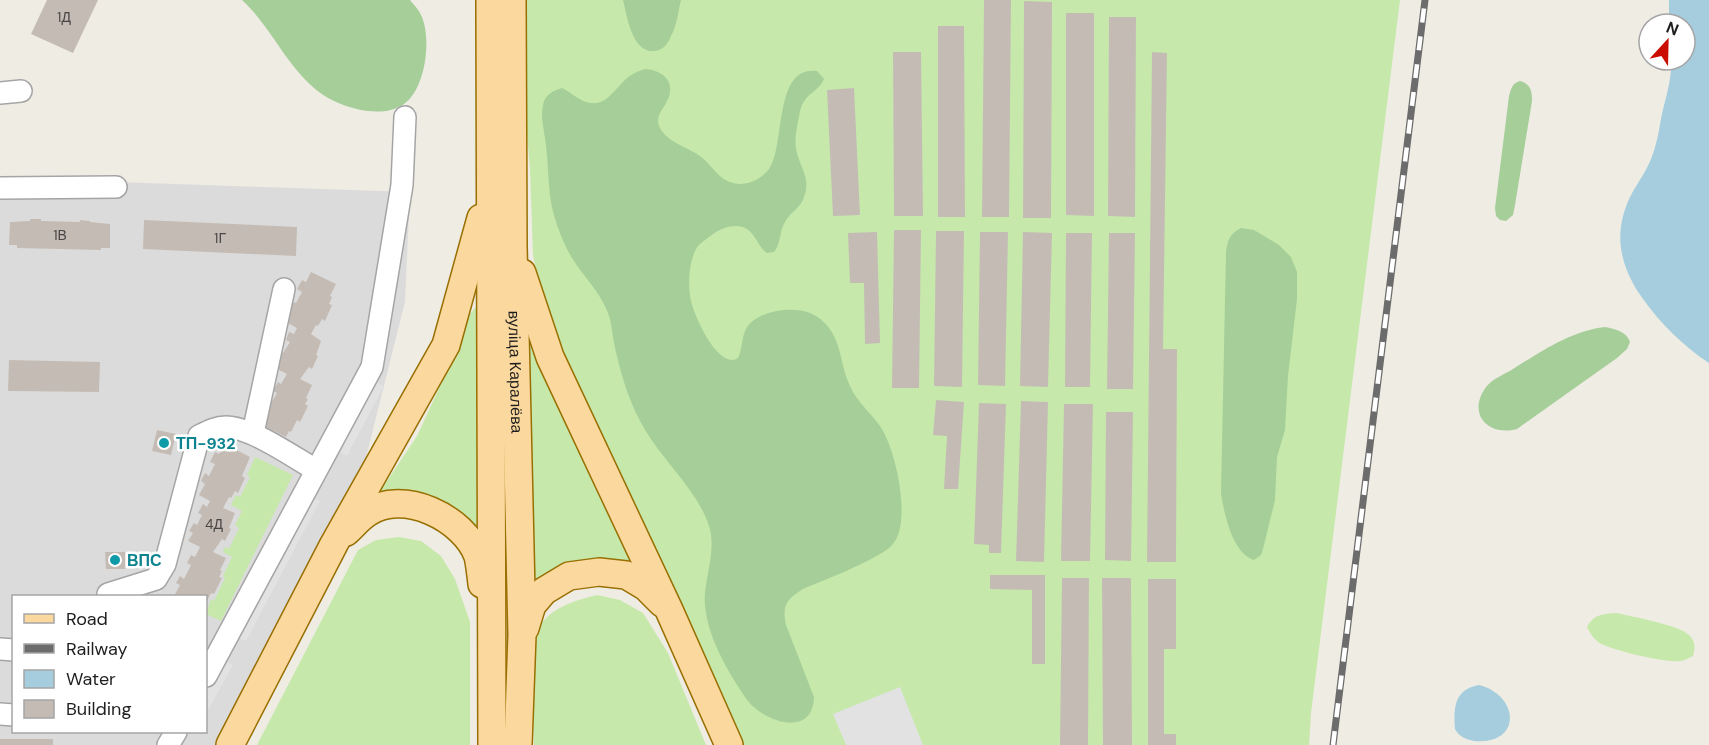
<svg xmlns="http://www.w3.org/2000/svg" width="1709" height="745" font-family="'DM Sans',sans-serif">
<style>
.residential{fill:#dcdbdb;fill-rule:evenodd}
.grass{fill:#c6e9ab}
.forest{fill:#a6ce99}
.parking{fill:#e2e2e2}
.water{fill:#a5cddd}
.building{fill:#c4bcb4}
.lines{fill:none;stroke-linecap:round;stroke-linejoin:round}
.minor-casing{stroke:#a5a5a5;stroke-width:24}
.major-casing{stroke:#986f01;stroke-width:30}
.minor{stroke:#fff;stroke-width:21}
.major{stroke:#fbd89d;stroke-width:27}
.rail-casing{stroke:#6c6c6c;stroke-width:7}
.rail{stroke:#fff;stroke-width:4.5;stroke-dasharray:14;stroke-linecap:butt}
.culture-dot{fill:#0f9aa8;stroke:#fff;stroke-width:2}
.labels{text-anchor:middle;stroke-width:5;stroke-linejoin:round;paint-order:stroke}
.number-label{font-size:14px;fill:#484644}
.street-label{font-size:16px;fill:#1e1e1e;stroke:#fff}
.culture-label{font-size:16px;font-weight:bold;fill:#0d838f;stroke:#fff;text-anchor:start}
</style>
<rect width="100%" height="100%" fill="#efece4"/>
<path class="residential" d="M 0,178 L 410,192 L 405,302 L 357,493 L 221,745 L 0,745 ZM 14,596 L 206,596 L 206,732 L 14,732 Z"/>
<g class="grass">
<polygon points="526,0 1400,0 1311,713 1309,745 738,745 559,348 540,288 533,255 530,168 526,124"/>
<polygon points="479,304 482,538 373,502 417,436 454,356 467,317"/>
<polygon points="524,317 639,574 540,584 528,573"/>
<polygon points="255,457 293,475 221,621 206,614 211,599 214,601 225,578 223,576 232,557 223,552 225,547 229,549 239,528 235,525 242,511 231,505 236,495 240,497 250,477 247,475"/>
<polygon points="399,537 421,541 441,556 455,579 470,622 470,745 257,745 358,550 376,540"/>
<path d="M 597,595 L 620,600 L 643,613 L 668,653 L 706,745 L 534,745 C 534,717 527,652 538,629 C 549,608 576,600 597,595 Z"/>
<path d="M 1617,613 C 1633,617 1679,625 1689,635 C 1696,642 1695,648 1693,656 C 1688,658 1684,661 1680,661 C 1665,663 1610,650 1598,642 C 1593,638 1590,633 1587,627 C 1594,614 1603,614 1617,613 Z"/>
</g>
<g class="forest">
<path d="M 242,0 L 410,0 C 414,5 419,10 421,15 C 432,37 426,89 404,104 C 384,118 353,110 334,101 C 292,81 275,30 242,0 Z"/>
<path d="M 623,0 L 681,0 C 678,12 677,26 671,36 C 668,44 663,50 655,51 C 632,54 627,16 623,0 Z"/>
<path d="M 645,69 C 661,70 676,80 668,99 C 664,109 654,116 660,128 C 668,142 684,146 697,154 C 707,160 712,169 720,176 C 736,190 757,184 769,169 C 786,145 773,65 817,71 L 824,79 C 818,93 805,92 800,111 C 798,124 793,140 797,153 C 801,169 811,179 804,197 C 801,208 790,212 785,222 C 779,232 781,244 774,252 L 767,253 C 758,247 756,235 747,229 C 737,223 725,227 716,232 C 710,236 703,241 698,246 C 689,259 688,281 690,295 C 691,311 718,371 738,358 C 743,348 741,337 747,327 C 759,310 792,306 810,313 C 820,317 828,325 833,334 C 842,351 842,370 850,386 C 857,402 870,412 880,426 C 896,449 912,522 893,544 C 882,558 822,581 803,589 C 786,600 782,605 786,625 L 814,697 C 813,740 760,721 745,697 C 726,669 702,628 705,593 C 707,572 716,547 709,526 C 698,491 662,460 644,428 C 629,403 620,372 614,343 C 612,334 612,325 609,316 C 601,291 580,274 568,251 C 560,235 552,214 550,195 C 548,179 548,162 546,146 C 545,133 540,118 543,105 C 545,95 552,91 562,88 C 571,92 577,99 586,102 C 604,107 610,95 621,84 C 628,76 635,72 645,69 Z"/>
<path d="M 1520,81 C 1531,84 1532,91 1532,101 L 1515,205 L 1513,215 L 1506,221 L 1500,220 L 1496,216 L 1495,208 L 1509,96 C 1511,89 1512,83 1520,81 Z"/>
<path d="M 1241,228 L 1254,230 L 1279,245 L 1291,257 L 1297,272 L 1297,299 L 1288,376 L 1285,430 L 1277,457 L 1275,500 L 1263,549 L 1261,555 L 1254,560 C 1232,553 1224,513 1221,493 L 1226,251 C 1228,240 1230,233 1241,228 Z"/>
<path d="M 1605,327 C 1615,329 1626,331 1630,342 L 1627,349 L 1617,358 L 1517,429 C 1487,437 1467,413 1486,387 C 1492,379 1505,374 1513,369 C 1542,351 1571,331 1605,327 Z"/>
</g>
<g class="parking">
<polygon points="374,381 384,386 347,456 337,450"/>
<polygon points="311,497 320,501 246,641 237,637"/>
<polygon points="223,660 233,665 206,714 206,692"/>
<polygon points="900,687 923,745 846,745 833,714"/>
</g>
<g class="water">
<path d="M 1669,0 L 1709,0 L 1709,363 C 1683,346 1661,324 1643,299 C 1622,270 1613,238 1627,204 C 1633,188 1645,175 1651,159 C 1657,145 1659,129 1662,114 C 1666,96 1672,79 1671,60 L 1685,60 L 1685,24 L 1669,24 Z"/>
<path d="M 1479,685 C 1519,695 1523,745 1474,741 C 1466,739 1459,737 1455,729 C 1453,707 1455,689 1479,685 Z"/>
</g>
<g class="building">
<polygon points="47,0 98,0 73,53 31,34"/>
<polygon points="984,0 1011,0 1009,217 982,217"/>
<polygon points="1024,1 1052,2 1051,218 1023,218"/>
<polygon points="1066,13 1094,13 1094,216 1066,215"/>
<polygon points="1109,17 1136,17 1135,217 1108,216"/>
<polygon points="938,26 964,26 965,217 938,217"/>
<polygon points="893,52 921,52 923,216 894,216"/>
<polygon points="1152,52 1167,53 1163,349 1177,349 1176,562 1147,562"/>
<polygon points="854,88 860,215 833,216 827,90"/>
<polygon points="30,219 41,219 41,221 80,222 80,220 90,221 90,222 110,224 110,248 101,248 101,250 17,248 17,245 9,245 10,222 30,221"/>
<polygon points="144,220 297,227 296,256 143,249"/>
<polygon points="894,230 921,230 919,388 892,388"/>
<polygon points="936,231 964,231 962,387 934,386"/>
<polygon points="877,232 880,343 865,344 864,283 850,283 848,233"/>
<polygon points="980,232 1008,232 1005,386 978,385"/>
<polygon points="1023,232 1052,233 1048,387 1020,386"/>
<polygon points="1066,233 1092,233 1090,387 1065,387"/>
<polygon points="1109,233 1135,233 1133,389 1107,389"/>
<polygon points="311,272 336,284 330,296 332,297 329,304 332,305 325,321 322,319 318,326 316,325 311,334 321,341 316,355 318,356 312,369 309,367 300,379 312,385 306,398 308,399 305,404 308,406 300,422 297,420 291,432 289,431 286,437 260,424 266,403 270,405 277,393 273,391 278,382 281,384 287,374 275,368 280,360 277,358 280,351 283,353 290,342 286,340 289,332 294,334 297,328 286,322 291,311 287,309 291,301 296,303 302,292 297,289 302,280 306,282"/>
<polygon points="9,360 100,362 99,392 8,391"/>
<polygon points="936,400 964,402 958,489 944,489 947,436 933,435"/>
<polygon points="1021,401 1048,402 1044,562 1016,561"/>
<polygon points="979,403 1006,404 1001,553 989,553 989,545 974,544"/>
<polygon points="1064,404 1093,404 1090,561 1061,561"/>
<polygon points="1106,412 1133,412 1131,561 1105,560"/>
<polygon points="157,430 176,434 171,455 152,451"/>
<polygon points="225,444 250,457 242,476 245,478 238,493 235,491 231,498 229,497 223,508 235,513 229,528 231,529 225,541 222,539 213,552 226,558 220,570 222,571 219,577 222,578 214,594 211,593 206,603 206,596 174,596 180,585 176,583 180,576 184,579 191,565 187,563 191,555 195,557 200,547 188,541 193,533 189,531 194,523 197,525 202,515 198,513 203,504 207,507 210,501 199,495 205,484 201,481 205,473 209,476 215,464 210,462 215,452 219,454"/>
<polygon points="105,552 125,552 125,569 106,569"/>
<polygon points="990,575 1045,575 1045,664 1032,664 1032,590 990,589"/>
<polygon points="1062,578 1089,578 1088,745 1060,745"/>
<polygon points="1102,578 1131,578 1132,745 1103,745"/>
<polygon points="1148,579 1176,579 1176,649 1164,649 1164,734 1176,734 1176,745 1148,745"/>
<rect x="0" y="739" width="53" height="6"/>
</g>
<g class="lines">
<g class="minor-casing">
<g id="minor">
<polyline points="0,93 21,91"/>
<polyline points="0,188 116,187"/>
<polyline points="253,433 284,289"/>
<path d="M 108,594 L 156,579 L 165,564 L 199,436 C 207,432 216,427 226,427 C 251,427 293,457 316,470"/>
<polyline points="0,649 14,650"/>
<polyline points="206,676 372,367 402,185 405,117"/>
<polyline points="0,714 14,715"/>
<polyline points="168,745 176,732"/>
</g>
</g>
<g class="major-casing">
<g id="major">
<polyline points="490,0 492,745"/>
<path id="s1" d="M 512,0 L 513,246 L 522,635 L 518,745"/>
<polyline points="522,273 550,357 669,610 729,745"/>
<path d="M 346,532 C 353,526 359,518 367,513 C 403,488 464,518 478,556 C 480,565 481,575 482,584"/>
<polyline points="525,628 532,605 544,591 569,576 599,572 626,575 646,587 662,603"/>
<polyline points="230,745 334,544 446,345 481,218"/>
</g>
</g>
<use href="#minor" class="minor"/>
<use href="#major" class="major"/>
<g class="rail-casing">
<polyline id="rail" points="1333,745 1425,0"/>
</g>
<use href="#rail" class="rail"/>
</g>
<g class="culture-dot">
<circle cx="164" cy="443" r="6"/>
<circle cx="115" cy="560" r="6"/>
</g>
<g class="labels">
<g class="number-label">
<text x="64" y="22">1Д</text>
<text x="60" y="240">1В</text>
<text x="220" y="243">1Г</text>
<text x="214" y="529">4Д</text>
</g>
<g class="street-label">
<text dy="6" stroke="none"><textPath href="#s1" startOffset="372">вуліца Каралёва</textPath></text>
</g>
<g class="culture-label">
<text x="176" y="449">ТП-932</text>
<text x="127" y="566">ВПС</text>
</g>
</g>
<rect x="12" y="595" width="195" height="138" fill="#ffffff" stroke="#a5a5a5" stroke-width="1.5"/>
<rect x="24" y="614" width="30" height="9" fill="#fbd89d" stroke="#a5a5a5" stroke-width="1.5"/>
<text x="66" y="625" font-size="18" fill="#1e1e1e">Road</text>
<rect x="24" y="644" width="30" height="9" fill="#6c6c6c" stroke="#a5a5a5" stroke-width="1.5"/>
<text x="66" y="655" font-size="18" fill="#1e1e1e">Railway</text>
<rect x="24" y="670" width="30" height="18" fill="#a5cddd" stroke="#a5a5a5" stroke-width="1.5"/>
<text x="66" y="685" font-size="18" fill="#1e1e1e">Water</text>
<rect x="24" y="700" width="30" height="18" fill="#c4bcb4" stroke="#a5a5a5" stroke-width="1.5"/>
<text x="66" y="715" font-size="18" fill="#1e1e1e">Building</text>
<g transform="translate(1667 42) rotate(22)"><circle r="28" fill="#ffffff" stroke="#a5a5a5" stroke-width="1.5"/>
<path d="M0-4.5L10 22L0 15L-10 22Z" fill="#cb0d01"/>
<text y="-9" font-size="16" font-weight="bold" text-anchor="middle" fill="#1e1e1e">N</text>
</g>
</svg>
